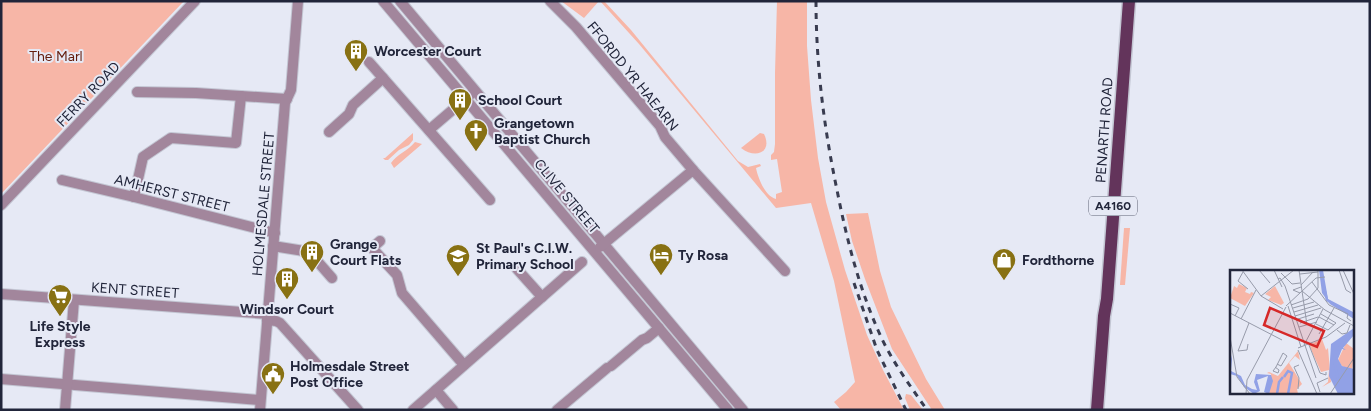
<svg xmlns="http://www.w3.org/2000/svg" width="1371" height="411" font-family="Figtree,sans-serif">
<style>
.green{fill:#f7b6a7}
.lines{fill:none;stroke-linecap:round;stroke-linejoin:round}
.minor-casing{stroke:#c3c6d3;stroke-width:12}
.primary-casing{stroke:#c3c6d3;stroke-width:15}
.minor{stroke:#a2869c;stroke-width:10}
.primary{stroke:#63345b;stroke-width:12}
.rail{stroke:#393c50;stroke-width:3;stroke-dasharray:6 6;stroke-linecap:butt}
.labels{text-anchor:middle;stroke-width:4;stroke-linejoin:round;paint-order:stroke}
.shield{fill:#e6e9f5;stroke:#5c6072;stroke-width:1}
.shield-label{font-size:12px;font-weight:bold;fill:#21253a}
.poi-label{font-size:14px;font-weight:bold;fill:#21253a;stroke:#e6e9f5;text-anchor:start}
.park-label{font-size:14px;fill:#641d0d;stroke:#e6e9f5}
.street-label{font-size:14px;fill:#21253a;stroke:#e6e9f5}
.inset-river{fill:none;stroke:#91a1e6;stroke-width:2.5}
.inset-road{fill:none;stroke:#979baa;stroke-width:1}
.view{fill:#d62828;fill-opacity:0.15;stroke:#d62828;stroke-width:2.5}
.inset-edge{fill:none;stroke:#21253a;stroke-width:2.5}
</style>
<rect width="100%" height="100%" fill="#e6e9f5"/>
<g class="green">
<polygon points="1,1 184,1 1,194"/>
<polygon points="561,1 599,1 584,18"/>
<path d="M 600,1 L 604,1 L 631,30 L 738,161 L 748,167 L 760,164 L 761,166 L 756,168 C 758,178 765,196 776,199 L 776,194 L 782,192 L 777,159 L 771,160 L 771,155 L 774,152 L 775,144 L 775,73 L 777,1 L 807,1 L 807,46 L 811,100 L 818,158 L 826,202 L 845,270 L 867,335 L 883,370 L 904,410 L 841,410 L 834,402 L 846,392 L 855,382 L 834,281 L 811,203 L 776,208 L 639,44 Z"/>
<polygon points="413,133 413,140 409,145 399,150 388,160 385,160 383,158 385,158"/>
<path d="M 760,133 L 764,134 C 773,153 755,159 741,148 Z"/>
<path d="M 415,142 L 422,144 L 394,168 L 391,163 C 397,154 408,151 415,142 Z"/>
<polygon points="868,213 880,271 891,307 926,379 945,410 932,410 892,349 865,279 852,241 846,214"/>
<polygon points="1124,228 1130,228 1125,285 1120,285"/>
<polygon points="906,394 911,395 923,410 910,410 905,398"/>
</g>
<g class="lines">
<g class="minor-casing">
<g id="minor">
<polyline points="383,1 728,410"/>
<polyline points="400,1 743,410"/>
<polyline points="550,1 576,27 660,126 665,137 693,170"/>
<polyline points="369,62 490,200"/>
<polyline points="137,92 196,93 287,99"/>
<polyline points="429,130 470,95"/>
<polyline points="329,132 349,114 353,105 383,78"/>
<polyline points="62,180 134,197 275,233"/>
<polyline points="134,197 143,157 171,138 236,143 241,96"/>
<polyline points="1,205 195,1"/>
<polyline points="380,241 372,248 397,275 402,293 464,365"/>
<polyline points="273,246 304,251 311,254 332,278"/>
<polyline points="600,247 693,170 785,271"/>
<polyline points="517,269 542,297"/>
<polyline points="1,294 268,314"/>
<polyline points="267,320 276,321 280,323 358,410"/>
<polyline points="611,366 642,340 647,338 659,328"/>
<polyline points="1,379 260,400"/>
<polyline points="436,390 453,410"/>
<polyline points="65,410 74,300"/>
<polyline points="260,410 285,103 291,90 298,1"/>
<polyline points="413,410 582,262"/>
<polyline points="557,410 607,368"/>
</g>
</g>
<g class="primary-casing">
<polyline id="primary" points="1097,410 1104,316 1107,299 1129,1"/>
</g>
<use href="#minor" class="minor"/>
<use href="#primary" class="primary"/>
<g class="rail">
<path d="M 816,1 C 816,65 824,128 837,190 C 847,241 860,292 882,339 C 894,364 911,387 927,410"/>
<polyline points="854,283 877,350 906,410"/>
</g>
</g>
<defs>
<g id="building-pin" transform="scale(1.25)"><path d="M0 17L-7.5 6A9.5 9.5 0 1 1 7.5 6Z" fill="#887113" stroke="#e6e9f5"/><path d="M-4-6H4V6H1V3H-1V6H-4ZM-2.5-4.3h1.7v1.8h-1.7ZM.8-4.3h1.7v1.8H.8ZM-2.5-1h1.7V.8h-1.7ZM.8-1h1.7V.8H.8Z" fill="#fff"/></g>
<g id="church-pin" transform="scale(1.25)"><path d="M0 17L-7.5 6A9.5 9.5 0 1 1 7.5 6Z" fill="#887113" stroke="#e6e9f5"/><path d="M-1.2-6h2.4v3.5h3.3v2.4h-3.3V6h-2.4V-.1h-3.3v-2.4h3.3Z" fill="#fff"/></g>
<g id="hotel-pin" transform="scale(1.25)"><path d="M0 17L-7.5 6A9.5 9.5 0 1 1 7.5 6Z" fill="#887113" stroke="#e6e9f5"/><path d="M-6-4.5h1.5V1H6V5H4.5V3h-9V5H-6ZM-4 0a1.8 1.8 0 1 1 3.6 0ZM.5 0V-2.5h3Q6-2.5 6 0Z" fill="#fff"/></g>
<g id="school-pin" transform="scale(1.25)"><path d="M0 17L-7.5 6A9.5 9.5 0 1 1 7.5 6Z" fill="#887113" stroke="#e6e9f5"/><path d="M0-5L7-2L0 1L-7-2ZM-4 1L0 2.5L4 1V4Q0 6-4 4Z" fill="#fff"/></g>
<g id="shop-pin" transform="scale(1.25)"><path d="M0 17L-7.5 6A9.5 9.5 0 1 1 7.5 6Z" fill="#887113" stroke="#e6e9f5"/><path d="M-5-2.5h2.3a2.7 3.5 0 0 1 5.4 0H5L5.5 6h-11ZM-1.5-2.5h3a1.5 2.3 0 0 0-3 0Z" fill="#fff"/></g>
<g id="supermarket-pin" transform="scale(1.25)"><path d="M0 17L-7.5 6A9.5 9.5 0 1 1 7.5 6Z" fill="#887113" stroke="#e6e9f5"/><path d="M-6-5.5h2.5l.6 2H6L4.5 2H-2.5L-4.4-4H-6ZM-1.5 3.2a1.3 1.3 0 1 0 .1 0ZM3 3.2a1.3 1.3 0 1 0 .1 0Z" fill="#fff"/></g>
<g id="civic-pin" transform="scale(1.25)"><path d="M0 17L-7.5 6A9.5 9.5 0 1 1 7.5 6Z" fill="#887113" stroke="#e6e9f5"/><path d="M-.6-6.5H3V-4.5H.6V-3L4-1V1h2V6H-6V1h2V-1L-.6-3ZM-1.2 2.5V6h2.4V2.5Z" fill="#fff"/></g>
</defs>
<g fill-rule="evenodd">
<use href="#building-pin" x="356" y="51"/>
<use href="#building-pin" x="460" y="100"/>
<use href="#church-pin" x="476" y="131"/>
<use href="#building-pin" x="312" y="252"/>
<use href="#hotel-pin" x="661" y="255"/>
<use href="#school-pin" x="458" y="256"/>
<use href="#shop-pin" x="1004" y="260"/>
<use href="#building-pin" x="287" y="279"/>
<use href="#supermarket-pin" x="60" y="296"/>
<use href="#civic-pin" x="273" y="374"/>
</g>
<g class="labels">
<rect class="shield" x="1089" y="196.5" width="48" height="19" rx="4"/>
<g class="shield-label">
<text x="1113" y="210">A4160</text>
</g>
<g class="poi-label">
<text x="374" y="56">Worcester Court</text>
<text x="478" y="105">School Court</text>
<text x="494" y="128">Grangetown<tspan x="494" dy="16">Baptist Church</tspan></text>
<text x="330" y="249">Grange<tspan x="330" dy="16">Court Flats</tspan></text>
<text x="476" y="253">St Paul's C.I.W.<tspan x="476" dy="16">Primary School</tspan></text>
<text x="678" y="260">Ty Rosa</text>
<text x="1022" y="265">Fordthorne</text>
<text x="287" y="314" text-anchor="middle">Windsor Court</text>
<text x="60" y="331" text-anchor="middle">Life Style<tspan x="60" dy="16">Express</tspan></text>
<text x="290" y="371">Holmesdale Street<tspan x="290" dy="16">Post Office</tspan></text>
</g>
<g class="park-label">
<text x="56" y="61">The Marl</text>
</g>
<g class="street-label">
<text transform="translate(633 76) rotate(51)" y="5">FFORDD YR HAEARN</text>
<text transform="translate(88 94) rotate(-46)" y="5">FERRY ROAD</text>
<text transform="translate(1104 130) rotate(-86)" y="5">PENARTH ROAD</text>
<text transform="translate(172 193) rotate(14)" y="5">AMHERST STREET</text>
<text transform="translate(567 196) rotate(50)" y="5">CLIVE STREET</text>
<text transform="translate(263 204) rotate(-85)" y="5">HOLMESDALE STREET</text>
<text transform="translate(135 290) rotate(4)" y="5">KENT STREET</text>
</g>
</g>
<g transform="translate(1230 270)">
<rect width="124" height="124" fill="#e6e9f5"/>
<path d="M 9,14 L 17,18 L 15,22 L 20,24 L 21,22 L 24,23 L 15,36 L 0,28 L 4,16 L 7,18 ZM 45,16 L 54,33 L 51,35 L 38,30 L 41,27 L 35,24 ZM 92,69 L 96,80 L 98,78 L 101,112 L 92,117 L 98,112 L 99,100 L 91,102 L 79,75 ZM 116,73 L 124,79 L 122,101 L 112,96 L 108,90 ZM 68,81 L 70,90 L 65,86 L 59,93 L 72,114 L 67,119 L 68,124 L 39,124 L 41,104 L 37,103 L 39,102 L 48,106 Z" fill="#f7b6a7"/>
<path d="M 89,0 L 93,0 L 98,29 L 123,42 L 124,49 L 100,34 L 92,23 ZM 124,58 L 124,65 L 113,78 L 116,80 L 112,79 L 108,89 L 112,96 L 124,99 L 124,124 L 108,124 L 99,106 L 101,74 ZM 0,81 L 2,89 L 1,101 L 11,106 L 15,115 L 22,119 L 27,120 L 24,112 L 26,104 L 41,105 L 43,111 L 39,124 L 34,122 L 38,106 L 27,110 L 30,121 L 24,124 L 14,117 L 7,106 L 0,104 Z" fill="#91a1e6"/>
<path class="inset-river" d="M 92,9 L 97,30 L 124,47M 54,107 L 58,101 L 62,103 L 58,124M 108,110 L 104,89 L 106,81 L 124,61M 47,124 L 49,112 L 53,107"/>
<path class="inset-road" d="M 12,0 L 31,26 L 53,39M 29,0 L 40,13M 44,0 L 52,17M 69,0 L 72,21M 109,0 L 116,20 L 121,23M 113,0 L 124,24M 13,2 L 8,11 L 18,19M 51,3 L 62,14 L 70,13M 70,4 L 88,2M 48,9 L 50,8 L 55,16 L 86,108M 82,12 L 99,35 L 118,44 L 117,48 L 121,51M 71,15 L 83,2M 72,21 L 77,55M 72,21 L 95,40 L 124,56M 70,23 L 63,20 L 71,17M 31,26 L 64,0M 0,34 L 9,38 L 5,46M 61,35 L 78,29 L 88,18 L 88,0M 56,36 L 86,8 L 95,7M 58,36 L 71,77M 63,38 L 84,32M 64,42 L 88,35M 0,43 L 52,70M 65,46 L 91,38M 89,47 L 104,55M 11,49 L 26,20M 68,49 L 84,44M 70,53 L 88,47M 86,54 L 98,60 L 106,53 L 91,44M 69,57 L 87,52M 107,60 L 112,64 L 117,63 L 120,55M 89,64 L 104,38M 0,67 L 7,107 L 20,124M 18,74 L 17,80 L 8,81 L 19,53M 74,75 L 93,39M 79,75 L 90,103 L 96,105 L 96,102M 68,78 L 96,67 L 115,53M 68,80 L 87,124M 45,97 L 49,100 L 48,103 L 43,101 L 46,97 L 53,83 L 57,86 L 51,96 L 47,94M 68,119 L 69,108 L 64,97 L 69,95M 90,122 L 87,113 L 98,108M 16,124 L 17,110 L 56,37M 100,124 L 124,88"/>
<path class="view" d="M 40,38 L 94,61 L 87,77 L 34,55 Z"/>
<rect width="124" height="124" class="inset-edge"/>
</g>
<rect width="1371" height="411" fill="none" stroke="#21253a" stroke-width="5"/>
</svg>
